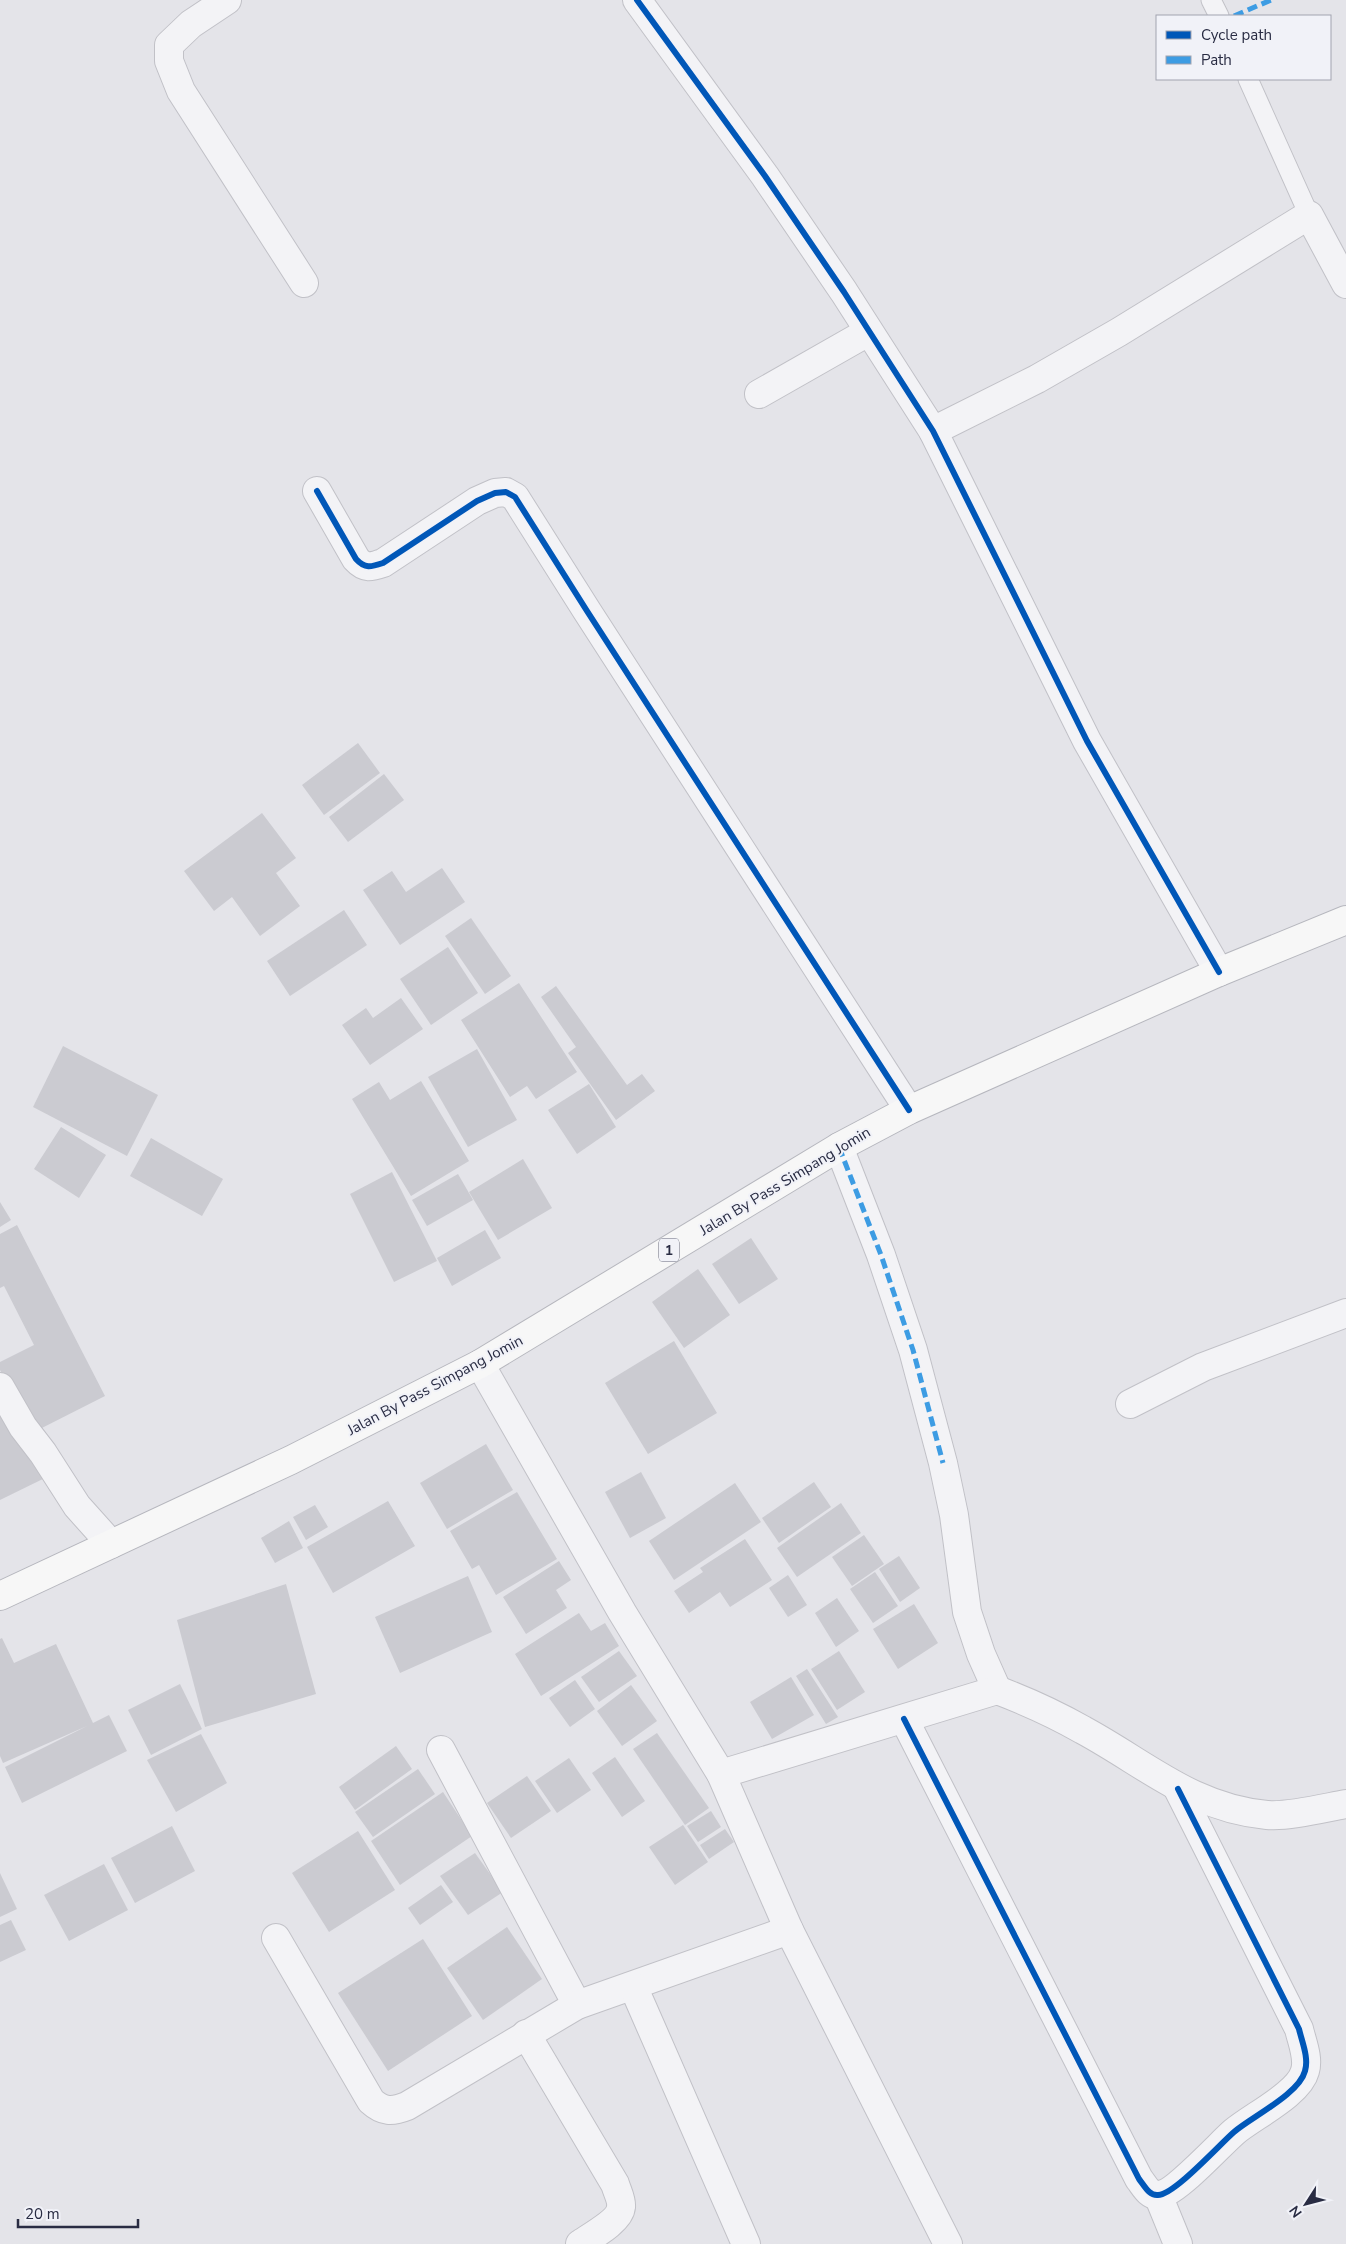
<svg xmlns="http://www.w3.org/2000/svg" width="1346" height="2244" font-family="'Nunito Sans',sans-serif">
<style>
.building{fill:#cbcbd1}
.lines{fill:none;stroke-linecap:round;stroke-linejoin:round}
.service-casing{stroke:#c1c1c7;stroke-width:21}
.minor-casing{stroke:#c1c1c7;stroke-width:30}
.trunk-casing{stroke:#b6b7be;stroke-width:30}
.service{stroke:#f3f3f6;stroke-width:19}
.minor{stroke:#f3f3f6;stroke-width:28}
.trunk{stroke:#f7f7f7;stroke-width:28}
.quiet{stroke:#3d9ce3;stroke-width:5;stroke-dasharray:10 5;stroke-linecap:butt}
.cycleway-casing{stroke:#f1f2f8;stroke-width:9}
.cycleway{stroke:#0057b8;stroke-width:6}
.labels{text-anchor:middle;stroke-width:4;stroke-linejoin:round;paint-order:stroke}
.shield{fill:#f1f2f8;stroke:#656779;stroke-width:1}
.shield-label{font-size:14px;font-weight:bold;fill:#292c43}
.street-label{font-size:15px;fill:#292c43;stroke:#f1f2f8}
</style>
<rect width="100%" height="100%" fill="#e4e4e9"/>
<g class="building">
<polygon points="358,743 380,773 324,815 302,785"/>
<polygon points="384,774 404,800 348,842 329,817"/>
<polygon points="262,813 296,858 276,873 300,906 260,936 232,897 214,911 184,871"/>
<polygon points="442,868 465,902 400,945 363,890 392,871 406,892"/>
<polygon points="344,910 367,945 290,996 267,961"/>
<polygon points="471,918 511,976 485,994 445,936"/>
<polygon points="448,947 478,993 431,1025 400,979"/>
<polygon points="519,983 577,1072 536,1099 527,1086 510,1097 461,1020"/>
<polygon points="556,986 627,1085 642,1074 655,1091 616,1120 568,1053 576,1047 541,997"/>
<polygon points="401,998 423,1029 370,1065 342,1025 366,1008 373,1018"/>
<polygon points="63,1046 158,1095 127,1156 33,1107"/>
<polygon points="477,1049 517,1120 468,1147 428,1077"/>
<polygon points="421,1081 469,1161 411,1196 352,1099 379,1082 390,1100"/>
<polygon points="589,1084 616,1127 577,1154 548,1110"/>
<polygon points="61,1127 106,1155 79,1198 34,1169"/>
<polygon points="151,1138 223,1179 202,1216 130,1176"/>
<polygon points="523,1159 552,1208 498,1240 469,1192"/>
<polygon points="392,1172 437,1261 394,1282 350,1194"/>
<polygon points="458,1174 473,1200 427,1226 412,1200"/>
<polygon points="0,1202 11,1220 0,1227"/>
<polygon points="17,1225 105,1396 32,1433 0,1370 0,1362 34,1345 4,1286 0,1288 0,1234"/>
<polygon points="485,1230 501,1258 452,1286 437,1258"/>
<polygon points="751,1238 778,1279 739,1304 712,1264"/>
<polygon points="698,1269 730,1315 684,1348 652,1302"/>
<polygon points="674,1341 717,1413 648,1454 605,1383"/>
<polygon points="0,1399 51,1475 0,1500"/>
<polygon points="486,1444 513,1490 447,1529 420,1483"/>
<polygon points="641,1472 666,1518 630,1538 605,1492"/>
<polygon points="814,1482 831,1507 779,1543 762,1518"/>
<polygon points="735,1483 761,1522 674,1580 649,1541"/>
<polygon points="517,1492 557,1559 496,1595 479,1565 472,1569 450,1531"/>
<polygon points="388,1501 415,1546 333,1593 307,1547"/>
<polygon points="841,1503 861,1533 797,1577 777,1548"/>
<polygon points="315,1505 328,1527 306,1540 293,1517"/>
<polygon points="289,1521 303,1548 275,1563 261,1538"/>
<polygon points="864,1535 884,1564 852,1586 832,1557"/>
<polygon points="745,1539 772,1580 730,1607 720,1592 689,1613 674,1591 703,1572 700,1568"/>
<polygon points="899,1556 920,1588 900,1602 879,1569"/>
<polygon points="559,1561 571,1580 556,1590 567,1608 526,1634 503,1597"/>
<polygon points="875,1572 898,1606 873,1623 850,1589"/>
<polygon points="788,1575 807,1605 788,1617 769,1588"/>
<polygon points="468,1576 492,1632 400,1673 375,1617"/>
<polygon points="286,1584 316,1694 205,1727 177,1620"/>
<polygon points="837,1598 859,1631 836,1647 815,1613"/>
<polygon points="914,1604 938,1643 898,1669 873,1629"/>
<polygon points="579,1613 591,1631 605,1623 619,1646 541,1696 515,1654"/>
<polygon points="2,1638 14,1663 56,1644 93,1723 109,1715 127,1751 22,1803 5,1767 87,1726 3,1763 0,1756 0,1639"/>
<polygon points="619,1651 637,1676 599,1702 581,1677"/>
<polygon points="839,1651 865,1692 837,1710 811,1669"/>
<polygon points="807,1669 838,1717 826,1724 796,1676"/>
<polygon points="791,1677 814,1715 772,1739 750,1702"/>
<polygon points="575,1680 595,1709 570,1727 549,1698"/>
<polygon points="180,1684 202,1729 151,1755 128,1710"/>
<polygon points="631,1685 657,1721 622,1746 597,1711"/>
<polygon points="657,1733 709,1808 685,1825 633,1749"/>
<polygon points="201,1734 227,1783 176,1812 147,1760"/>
<polygon points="396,1746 412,1769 355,1810 339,1787"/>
<polygon points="615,1757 645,1801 622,1817 592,1773"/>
<polygon points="569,1758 591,1790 557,1813 535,1781"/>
<polygon points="418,1769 435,1794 373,1837 355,1812"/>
<polygon points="527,1776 551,1811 511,1838 487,1803"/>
<polygon points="443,1792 472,1836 400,1885 371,1841"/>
<polygon points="711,1811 721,1827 698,1842 687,1826"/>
<polygon points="683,1825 708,1862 675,1885 649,1847"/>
<polygon points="172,1826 195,1871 135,1903 111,1858"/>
<polygon points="725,1829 734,1842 709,1859 700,1845"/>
<polygon points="358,1831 395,1890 329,1932 292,1873"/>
<polygon points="475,1853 503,1892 468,1915 440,1876"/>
<polygon points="104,1864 128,1910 69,1941 44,1895"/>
<polygon points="0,1873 17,1909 0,1917"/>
<polygon points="441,1885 453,1902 420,1925 408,1908"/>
<polygon points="11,1920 26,1950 0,1962 0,1925"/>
<polygon points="507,1927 542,1979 483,2020 447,1968"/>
<polygon points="423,1939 472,2016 388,2071 338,1993"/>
</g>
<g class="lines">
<g class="service-casing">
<g id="service">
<polyline points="1211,0 1219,16"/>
<polyline points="1248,79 1309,215"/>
</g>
</g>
<g class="minor-casing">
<g id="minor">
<polyline points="227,0 191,24 169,45 169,61 181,91 304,283"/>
<polyline points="637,0 765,176 844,292 933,431 1087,741 1219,972"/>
<polyline points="759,394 868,332"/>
<polyline points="933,431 1037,379 1119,332 1309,215 1346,284"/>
<path d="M 317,491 L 356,559 C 365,569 371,567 383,563 L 477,501 L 495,493 L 506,492 L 515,497 L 587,611 L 909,1110"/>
<polyline points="839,1147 881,1255 913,1350 943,1463 954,1515 967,1612 981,1654 997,1690"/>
<polyline points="480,1364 622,1612 721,1774 789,1930 948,2244"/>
<polyline points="0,1387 23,1427 43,1453 77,1506 111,1544"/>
<polyline points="1130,1404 1203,1367 1346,1313"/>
<path d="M 904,1719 L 1139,2179 C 1144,2185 1149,2196 1158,2195 C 1174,2195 1220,2144 1234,2132 C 1253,2116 1299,2094 1305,2071 C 1309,2058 1302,2042 1299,2029 L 1178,1789"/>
<polyline points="441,1750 577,2005"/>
<path d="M 721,1774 L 997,1690 C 1026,1701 1055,1714 1083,1730 C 1146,1764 1192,1808 1267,1815 C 1288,1817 1324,1808 1346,1804"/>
<path d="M 276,1938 L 371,2101 C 383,2112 392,2112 407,2106 L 577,2005 L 789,1930"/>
<polyline points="633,1986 746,2244"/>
<path d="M 526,2034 L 615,2184 C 617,2191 622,2200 621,2207 C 620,2221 590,2237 580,2244"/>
<polyline points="1158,2195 1178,2244"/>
</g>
</g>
<g class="trunk-casing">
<polyline id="trunk" points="0,1596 291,1460 480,1364 839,1147 909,1110 1219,972 1346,920"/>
</g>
<use href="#service" class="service"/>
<use href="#minor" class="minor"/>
<use href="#trunk" class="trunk"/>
<g class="quiet">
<polyline points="1234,16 1271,0"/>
<polyline points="839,1147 881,1255 913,1350 943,1463"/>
</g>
<g class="cycleway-casing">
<g id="cycleway">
<polyline points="637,0 765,176 844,292 933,431 1087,741 1219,972"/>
<path d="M 317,491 L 356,559 C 365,569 371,567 383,563 L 477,501 L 495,493 L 506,492 L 515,497 L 587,611 L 909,1110"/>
<path d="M 904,1719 L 1139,2179 C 1144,2185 1149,2196 1158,2195 C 1174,2195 1220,2144 1234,2132 C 1253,2116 1299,2094 1305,2071 C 1309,2058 1302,2042 1299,2029 L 1178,1789"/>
</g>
</g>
<use href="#cycleway" class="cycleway"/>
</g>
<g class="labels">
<rect class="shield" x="659" y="1238.5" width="20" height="23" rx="4"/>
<g class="shield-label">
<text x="669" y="1255">1</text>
</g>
<g class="street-label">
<text transform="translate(785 1181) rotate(-31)" y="5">Jalan By Pass Simpang Jomin</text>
<text transform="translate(435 1385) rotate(-28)" y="5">Jalan By Pass Simpang Jomin</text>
</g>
</g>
<rect x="1156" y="15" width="175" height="65" fill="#f1f2f8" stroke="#a1a3b0"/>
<rect x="1166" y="31" width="25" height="8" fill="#0057b8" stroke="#a1a3b0"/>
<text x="1201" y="40" font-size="15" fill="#292c43">Cycle path</text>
<rect x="1166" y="56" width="25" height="8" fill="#3d9ce3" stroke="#a1a3b0"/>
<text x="1201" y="65" font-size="15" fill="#292c43">Path</text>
<g transform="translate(1306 2204) rotate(234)" stroke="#f1f2f8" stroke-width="4" paint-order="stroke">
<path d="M0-4L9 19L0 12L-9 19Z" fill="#292c43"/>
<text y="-8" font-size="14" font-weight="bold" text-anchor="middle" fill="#292c43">N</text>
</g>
<path d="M18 2219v8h120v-8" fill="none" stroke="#292c43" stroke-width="2.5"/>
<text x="25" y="2219" font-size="15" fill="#292c43" stroke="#f1f2f8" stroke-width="4" paint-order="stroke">20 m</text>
</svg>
